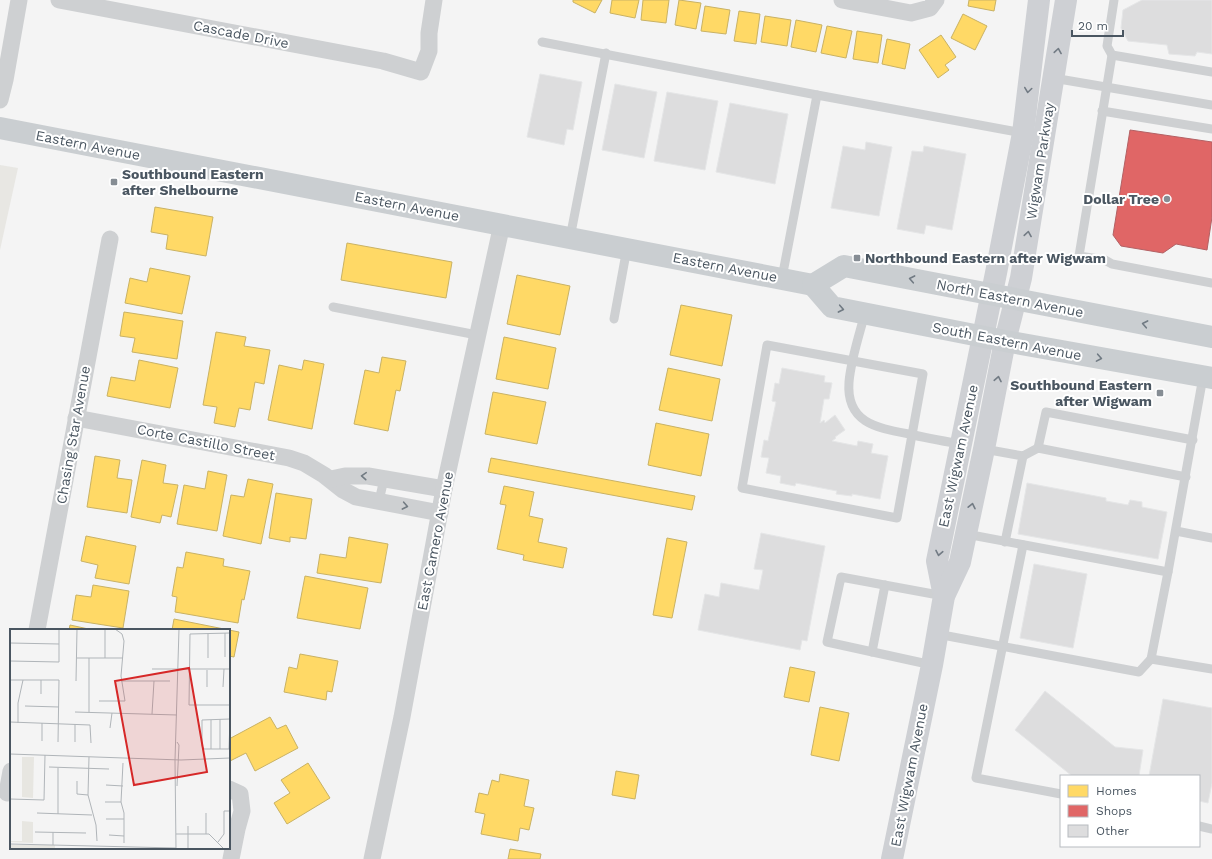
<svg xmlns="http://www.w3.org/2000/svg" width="1212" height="859" font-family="'Work Sans',sans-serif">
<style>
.commercial{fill:#e8e7e3}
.homes{fill:#ffd966;stroke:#c9b264}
.shops{fill:#e06666;stroke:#b36164}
.building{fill:#ddddde;stroke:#e5e6e7}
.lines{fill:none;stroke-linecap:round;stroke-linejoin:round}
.lane{stroke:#ced0d2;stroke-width:9}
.street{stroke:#ced0d2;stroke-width:17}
.secondary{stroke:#ced0d4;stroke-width:22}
.primary{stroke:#caced1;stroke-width:22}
.oneway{stroke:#727b84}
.oneway2{stroke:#707a83}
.oneway3{stroke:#727b83}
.poi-dot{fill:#868d94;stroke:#fff;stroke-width:1.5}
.labels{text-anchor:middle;stroke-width:4;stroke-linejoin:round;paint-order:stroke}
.street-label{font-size:14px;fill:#4a5661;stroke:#fff}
.poi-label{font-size:14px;font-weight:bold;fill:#4a5661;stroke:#fff;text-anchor:start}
.inset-road{fill:none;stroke:#b0b5b9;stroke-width:1}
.view{fill:#d62828;fill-opacity:0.15;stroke:#d62828;stroke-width:2}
.inset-edge{fill:none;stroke:#4a5661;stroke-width:2}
</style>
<rect width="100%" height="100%" fill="#f4f4f4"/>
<polygon class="commercial" points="0,165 18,168 0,250"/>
<g class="homes">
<polygon points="573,0 602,0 595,13 573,2"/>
<polygon points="612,0 639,0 635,18 610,13"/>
<polygon points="643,0 669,0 666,23 641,20"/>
<polygon points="679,0 701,3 696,29 675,25"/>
<polygon points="969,0 996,0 994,11 968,6"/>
<polygon points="705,6 730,10 726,34 701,31"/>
<polygon points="739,11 760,14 756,44 734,41"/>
<polygon points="963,14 987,26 975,50 951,38"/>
<polygon points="765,16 791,20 787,46 761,42"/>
<polygon points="796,20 822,25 816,52 791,47"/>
<polygon points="827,26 852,31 846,58 821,53"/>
<polygon points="857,31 882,35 878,63 853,59"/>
<polygon points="941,35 956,57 945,65 949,70 938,78 919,50"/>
<polygon points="887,39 910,44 905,69 882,64"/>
<polygon points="155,207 213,217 206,256 166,249 168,235 151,232"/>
<polygon points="347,243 452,262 446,298 341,280"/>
<polygon points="150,268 190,276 182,314 125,303 130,278 147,282"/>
<polygon points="517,275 570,286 560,335 507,324"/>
<polygon points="681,305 732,315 722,366 670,355"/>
<polygon points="124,312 183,321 177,359 132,352 135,338 120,336"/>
<polygon points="216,332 246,337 244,346 270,350 264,384 255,382 250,410 239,408 235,427 214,423 217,407 203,405"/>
<polygon points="504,337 556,348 548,389 496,379"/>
<polygon points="382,357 406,361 400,391 396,390 388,431 354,424 365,370 379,373"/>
<polygon points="139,360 178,368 170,408 107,396 111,377 135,381"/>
<polygon points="304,360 324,364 312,429 268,420 279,365 302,370"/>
<polygon points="668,368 720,379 712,421 659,410"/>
<polygon points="493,392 546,402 537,444 485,434"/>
<polygon points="656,423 709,434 701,476 648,465"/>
<polygon points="95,456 120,460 117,478 132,480 127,513 87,507"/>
<polygon points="491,458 695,496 692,510 488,472"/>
<polygon points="142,460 166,465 163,483 178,485 171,517 162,515 160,523 131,517"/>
<polygon points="208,471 227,475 217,531 177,524 184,485 205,489"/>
<polygon points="248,479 273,484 261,544 223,536 231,495 244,497"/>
<polygon points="504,486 534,492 529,516 543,519 538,542 567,548 563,568 523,560 524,555 497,549 506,505 500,504"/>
<polygon points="276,493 312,499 306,539 290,537 290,542 269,538"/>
<polygon points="86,536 136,546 129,584 95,578 98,565 81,561"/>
<polygon points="349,537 388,544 381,583 317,573 320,554 346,558"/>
<polygon points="667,538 687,542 672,618 653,615"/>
<polygon points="186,552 224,559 223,566 250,571 244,600 242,599 238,623 175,612 177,597 172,596 177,567 183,568"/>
<polygon points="305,576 368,588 360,629 297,618"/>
<polygon points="93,585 129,591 123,628 72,620 76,595 91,597"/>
<polygon points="174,619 229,630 172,630"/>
<polygon points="70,625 93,630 69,630"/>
<polygon points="229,630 239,632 234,657 229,656"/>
<polygon points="300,654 338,661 332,692 327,691 326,700 284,692 289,667 297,669"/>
<polygon points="790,667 815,672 809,702 784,697"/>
<polygon points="820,707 849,713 839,761 811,755"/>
<polygon points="270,717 277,729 286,725 298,748 255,771 246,753 230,761 229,739"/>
<polygon points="308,763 330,798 287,824 274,803 290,793 281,780"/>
<polygon points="616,771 639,775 635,799 612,795"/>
<polygon points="500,774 529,780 524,806 534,808 529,830 520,828 518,841 481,834 485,814 475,812 479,793 488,795 492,780 499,782"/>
<polygon points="510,849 541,854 540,859 508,859"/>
</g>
<polygon class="shops" points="1130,130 1212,142 1212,217 1207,250 1176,244 1163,253 1121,246 1113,235"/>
<g class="building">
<polygon points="1142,0 1212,0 1212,54 1197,52 1195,56 1169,54 1167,45 1128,41 1121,28 1123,10"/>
<polygon points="540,74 582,82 573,130 567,129 564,145 527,137"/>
<polygon points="615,84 657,92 644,158 602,150"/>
<polygon points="667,92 718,101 705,170 654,161"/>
<polygon points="730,103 788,114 775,184 716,172"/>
<polygon points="866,142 892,147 879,216 831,208 843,146 865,150"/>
<polygon points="924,146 966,154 952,230 926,225 924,234 897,229 912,151 923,152"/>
<polygon points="782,368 825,376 824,382 832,383 829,399 824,399 820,423 824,420 825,423 835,415 845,430 835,437 836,438 832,441 857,446 858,441 873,444 871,453 888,456 880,499 852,494 852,496 836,494 837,491 796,483 795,486 780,483 781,476 766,473 769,458 761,457 764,440 768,441 776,402 772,401 775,383 779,384"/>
<polygon points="1027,483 1106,498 1106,501 1128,505 1130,500 1142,502 1142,507 1167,512 1158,559 1018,534"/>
<polygon points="761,533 825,546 807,641 802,640 800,650 698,630 705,594 719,597 721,583 759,590 763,570 754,569"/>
<polygon points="1034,564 1087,574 1073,648 1020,638"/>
<polygon points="1045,691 1115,747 1143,750 1139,776 1072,776 1015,730"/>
<polygon points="1163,699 1212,708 1212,783 1208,803 1199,801 1199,776 1149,776"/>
</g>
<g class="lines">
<g class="lane">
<polyline points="1114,0 1107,46 1112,55 1212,72"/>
<polyline points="542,42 817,95 1023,133"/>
<polyline points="1112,55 1079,256 1105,260 1112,264 1212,283"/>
<polyline points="1053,78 1212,105"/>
<polyline points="1102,111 1212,129"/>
<polyline points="570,238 606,53"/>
<polyline points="782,278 817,95"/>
<polyline points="333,307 477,335"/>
<path d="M 865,313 C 859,336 851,359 849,382 C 846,423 877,428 909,434 C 926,438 943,441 960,444"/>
<polyline points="614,319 627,248"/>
<polygon points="767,345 923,374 897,518 742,488"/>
<polyline points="1038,448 1046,412 1193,440"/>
<polyline points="984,449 1023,456 1038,448 1186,477"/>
<polyline points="379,501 384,479"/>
<polyline points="1176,531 1212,538"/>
<polyline points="966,534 1168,572 1151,659"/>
<polyline points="1005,542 1023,456"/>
<polyline points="1023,545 976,778 1061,794"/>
<polyline points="1168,572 1203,377"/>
<polyline points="937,634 1139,672 1151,659 1212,669"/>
<polyline points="872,652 885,585"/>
<polyline points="932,665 827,642 841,577 944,596"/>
<polyline points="1199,826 1212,829"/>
</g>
<g class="street">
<polyline points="59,0 383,61 421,72 429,51 429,33 434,0"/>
<polyline points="842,0 911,13 930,8 936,0"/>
<polyline points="0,100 5,80 19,0"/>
<polyline points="76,418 289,458 304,463 324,475 343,490 356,497 440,513"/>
<polyline points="331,479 345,476 368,476 444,489"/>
<polyline points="37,630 110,239"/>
<polyline points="229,789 240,794 242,811 237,829 231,859"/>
<polyline points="7,793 11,771"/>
<polyline points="372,859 402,717 444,489 502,224"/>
</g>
<g class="secondary">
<polyline points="944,596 937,561 996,273 1023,133 1039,0"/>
<polyline points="892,859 932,665 944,596 960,562 984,449 1005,341 1021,278 1066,0"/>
</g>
<g class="primary">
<polyline points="0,128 813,285"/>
<polyline points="813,285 832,307 1005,341 1212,378"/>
<polyline points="813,285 844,266 1212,337"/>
</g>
</g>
<defs><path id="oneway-chevron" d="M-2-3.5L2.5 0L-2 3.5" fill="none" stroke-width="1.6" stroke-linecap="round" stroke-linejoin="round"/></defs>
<g class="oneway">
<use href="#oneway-chevron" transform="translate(1058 51) rotate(-81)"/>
<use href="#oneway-chevron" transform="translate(1028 90) rotate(98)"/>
<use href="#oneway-chevron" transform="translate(1028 234) rotate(-81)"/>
<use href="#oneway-chevron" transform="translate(998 379) rotate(-79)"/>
<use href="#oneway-chevron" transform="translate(972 506) rotate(-78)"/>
<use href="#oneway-chevron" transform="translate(939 553) rotate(101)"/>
</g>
<g class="oneway2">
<use href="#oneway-chevron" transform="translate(912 279) rotate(-169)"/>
<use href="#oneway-chevron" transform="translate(841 309) rotate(11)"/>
<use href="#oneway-chevron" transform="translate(1145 324) rotate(-169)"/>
<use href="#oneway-chevron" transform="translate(1099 358) rotate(10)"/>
</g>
<g class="oneway3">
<use href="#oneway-chevron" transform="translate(364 476) rotate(-176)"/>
<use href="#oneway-chevron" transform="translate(405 506) rotate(11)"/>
</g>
<g class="poi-dot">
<rect x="110" y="178" width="8" height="8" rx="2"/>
<circle cx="1167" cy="199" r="4"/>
<rect x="853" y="254" width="8" height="8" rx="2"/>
<rect x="1156" y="389" width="8" height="8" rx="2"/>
</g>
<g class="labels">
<g class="street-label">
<text transform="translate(241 34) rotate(11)" y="5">Cascade Drive</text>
<text transform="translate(88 145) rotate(11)" y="5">Eastern Avenue</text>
<text transform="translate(1040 161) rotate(-81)" y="5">Wigwam Parkway</text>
<text transform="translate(407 206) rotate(11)" y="5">Eastern Avenue</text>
<text transform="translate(725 267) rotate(11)" y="5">Eastern Avenue</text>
<text transform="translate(1010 298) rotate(11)" y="5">North Eastern Avenue</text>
<text transform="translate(1007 341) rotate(11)" y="5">South Eastern Avenue</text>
<text transform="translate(73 435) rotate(-80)" y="5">Chasing Star Avenue</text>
<text transform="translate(206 442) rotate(11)" y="5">Corte Castillo Street</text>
<text transform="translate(958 456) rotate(-78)" y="5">East Wigwam Avenue</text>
<text transform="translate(435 541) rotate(-79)" y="5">East Camero Avenue</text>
<text transform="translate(909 775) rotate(-79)" y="5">East Wigwam Avenue</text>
</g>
<g class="poi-label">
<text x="122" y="179">Southbound Eastern<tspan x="122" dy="16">after Shelbourne</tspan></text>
<text x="1159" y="204" text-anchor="end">Dollar Tree</text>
<text x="865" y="263">Northbound Eastern after Wigwam</text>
<text x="1152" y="390" text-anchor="end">Southbound Eastern<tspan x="1152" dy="16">after Wigwam</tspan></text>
</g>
</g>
<g transform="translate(10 629)">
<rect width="220" height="220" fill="#f4f4f4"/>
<path d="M 12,128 L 24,128 L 23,169 L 12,168 ZM 0,192 L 1,212 L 12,212 L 12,192 L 23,193 L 23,214 L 0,213 ZM 0,216 L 45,216 L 45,220 L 0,220 Z" fill="#e7e6e1"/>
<path class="inset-road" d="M 220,4 L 180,5 L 179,76 L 220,76M 0,14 L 49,15M 215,28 L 215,4M 67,29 L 113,29M 95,29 L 95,0M 198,29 L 198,4M 0,32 L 49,33 L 49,0M 142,40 L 220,40M 0,51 L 49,51 L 48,113M 31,51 L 31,65M 66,52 L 67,0M 111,52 L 160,52M 197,58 L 197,41M 213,58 L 214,40M 89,72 L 115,72 L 111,47 L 114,12 L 112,5 L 105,0M 15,77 L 49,78M 65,83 L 167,86M 79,83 L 79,29M 142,85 L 144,52M 220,90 L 192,91 L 192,117 L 194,120 L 220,120M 0,93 L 80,96 L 81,114M 8,94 L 8,74 L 13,51M 100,99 L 102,84M 32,112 L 32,94M 65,113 L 65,95M 201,120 L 201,91M 210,120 L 210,90M 219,120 L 220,90M 0,125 L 171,131 L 220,129M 79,128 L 78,166 L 86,196 L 87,212M 113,134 L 111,173 L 114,184 L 114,214M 39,138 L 99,140M 67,152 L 67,165 L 78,166M 96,156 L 113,157M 167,157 L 169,116 L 167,113M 0,170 L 34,171 L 35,126M 95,173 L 111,173M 27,184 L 82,186M 48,185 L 48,139M 96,190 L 114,190M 25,203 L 76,204M 166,205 L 199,205 L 214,220M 196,205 L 196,184M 99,206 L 114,207M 208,213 L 214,205 L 214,182 L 220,182M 0,215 L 166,219M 43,216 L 43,203M 166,220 L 165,131 L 169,0M 178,220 L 178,197"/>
<path class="view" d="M 179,39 L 197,143 L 124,156 L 105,52 Z"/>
<rect width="220" height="220" class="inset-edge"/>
</g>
<rect x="1060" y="775" width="140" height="72" fill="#ffffff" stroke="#b7bbc0"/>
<rect x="1068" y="785" width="20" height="12" fill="#ffd966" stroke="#b7bbc0"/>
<text x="1096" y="795" font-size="12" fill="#4a5661">Homes</text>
<rect x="1068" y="805" width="20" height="12" fill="#e06666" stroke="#b7bbc0"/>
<text x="1096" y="815" font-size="12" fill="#4a5661">Shops</text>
<rect x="1068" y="825" width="20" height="12" fill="#ddddde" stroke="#b7bbc0"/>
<text x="1096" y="835" font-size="12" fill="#4a5661">Other</text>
<path d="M1072 30v6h51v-6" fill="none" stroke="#4a5661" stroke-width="2"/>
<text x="1078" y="30" font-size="12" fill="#4a5661" stroke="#ffffff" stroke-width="3" paint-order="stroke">20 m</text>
</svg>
